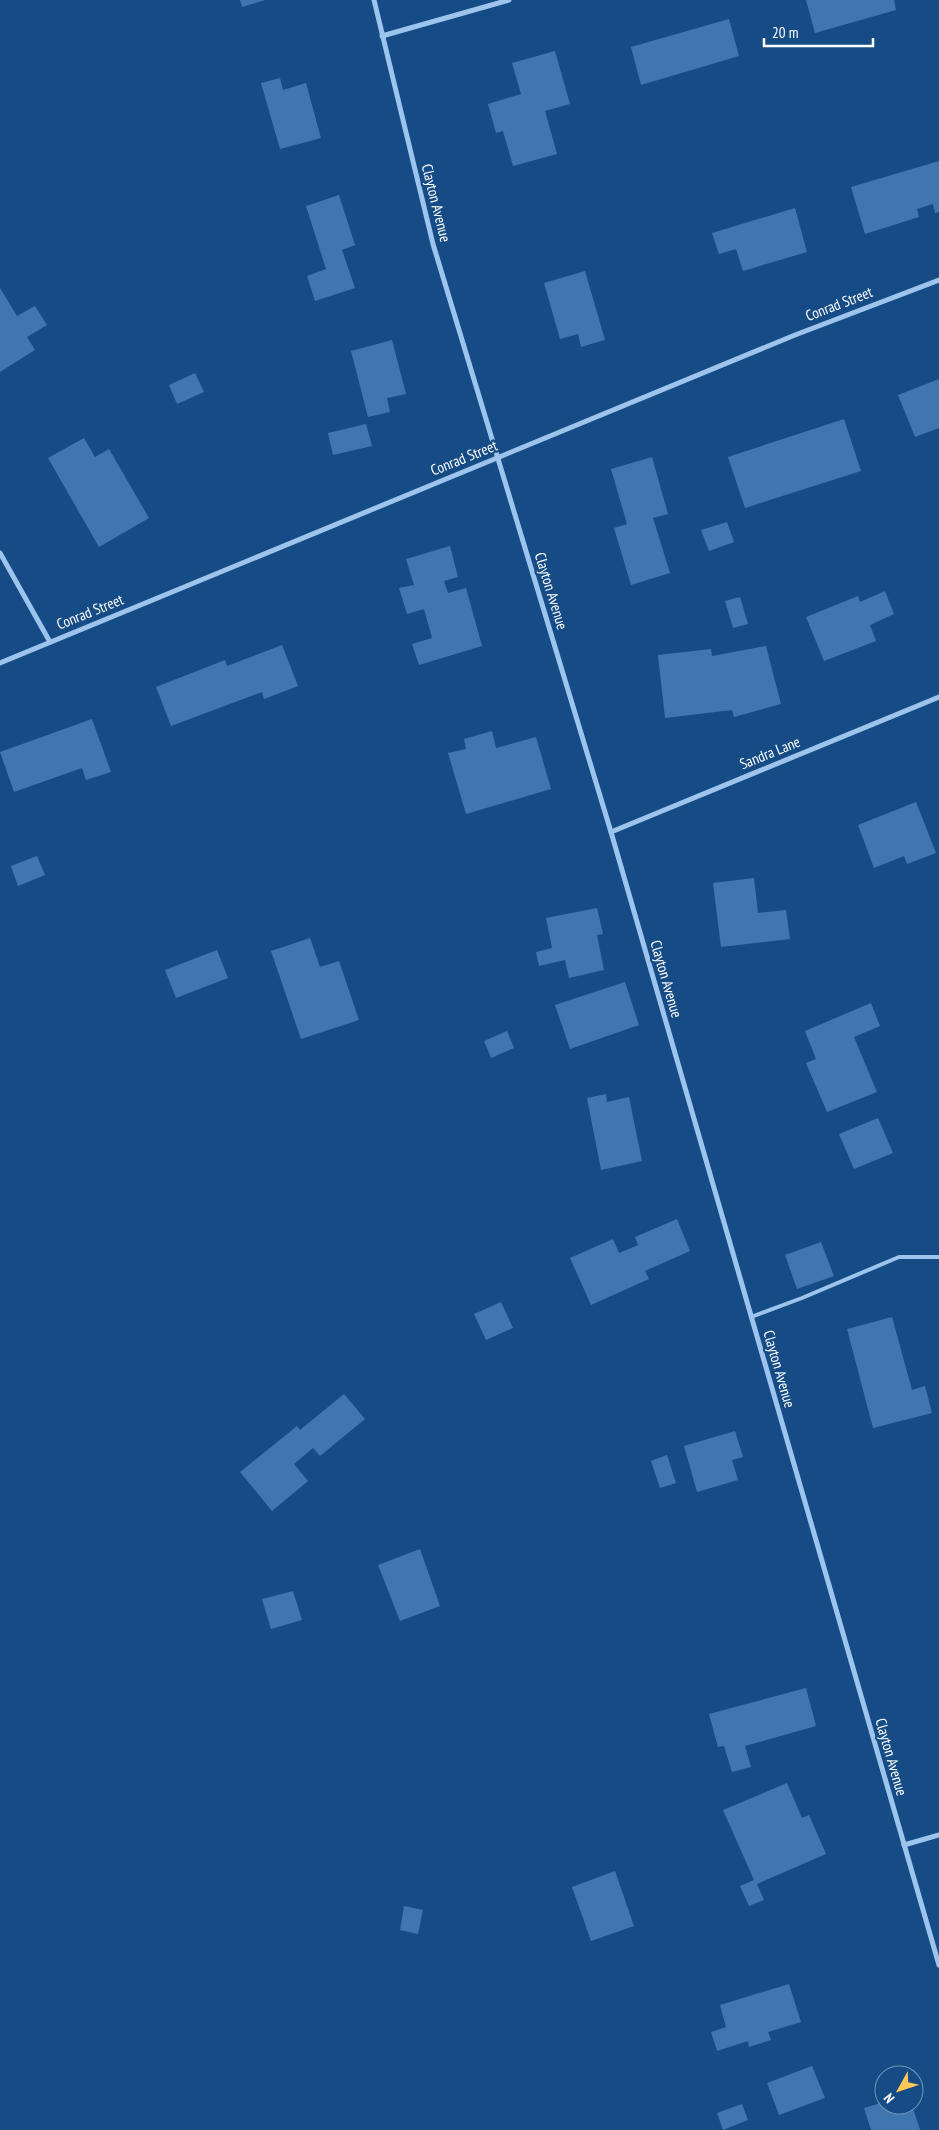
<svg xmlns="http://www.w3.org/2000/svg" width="939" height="2130" font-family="'PT Sans Narrow',sans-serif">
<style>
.building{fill:#3f76b0}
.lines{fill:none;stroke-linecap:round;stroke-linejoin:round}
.service{stroke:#9cc4ed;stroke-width:4}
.minor{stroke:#9cc4ed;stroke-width:5}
.labels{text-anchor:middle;stroke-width:4.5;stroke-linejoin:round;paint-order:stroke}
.street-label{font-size:15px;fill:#fff;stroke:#164c86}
</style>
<rect width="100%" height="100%" fill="#164c86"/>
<g class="building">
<polygon points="240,0 265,0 242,7"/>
<polygon points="806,0 894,0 896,10 815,33"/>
<polygon points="729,19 739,56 641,85 631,47"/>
<polygon points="555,51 570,104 545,111 557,154 513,166 503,131 496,133 488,104 521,94 512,63"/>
<polygon points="280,78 283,90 306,83 321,138 280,149 261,83"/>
<polygon points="939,161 939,212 935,213 933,204 917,209 919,217 865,234 851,187"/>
<polygon points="339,195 355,245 342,250 355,288 315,301 307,276 326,269 306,206"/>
<polygon points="795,208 807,252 743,271 736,249 719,254 712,233"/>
<polygon points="585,271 605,340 581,347 578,334 560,339 544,283"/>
<polygon points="0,288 17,316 35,306 47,325 27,337 35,350 0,372"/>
<polygon points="392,340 406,394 387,398 390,412 368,417 351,351"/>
<polygon points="195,373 204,392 177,404 169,385"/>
<polygon points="939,379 939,428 915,437 898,395"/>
<polygon points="844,419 861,471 745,508 728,457"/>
<polygon points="366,424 372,446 333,455 328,433"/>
<polygon points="84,438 95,457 109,449 149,518 99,547 48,458"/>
<polygon points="652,457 668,514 653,518 670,573 631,585 614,528 627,524 611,469"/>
<polygon points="727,522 734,542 709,551 701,530"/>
<polygon points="450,546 458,577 444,581 448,593 466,588 482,646 419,665 412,644 432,638 424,609 407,614 399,588 414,585 406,559"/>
<polygon points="885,591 894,614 870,625 876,641 824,661 806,617 858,596 860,602"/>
<polygon points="740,597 748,624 733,628 725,601"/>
<polygon points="282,645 298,686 264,699 262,692 171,726 156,687 225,660 227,666"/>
<polygon points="766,646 781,704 734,717 732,710 665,718 658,655 711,649 712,656"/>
<polygon points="92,719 111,772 86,780 82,768 14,792 0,752"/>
<polygon points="492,731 496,748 536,737 551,789 466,814 448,753 466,749 464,739"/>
<polygon points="916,802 936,853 907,864 904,856 874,868 858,825"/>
<polygon points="37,856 45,875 18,886 11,866"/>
<polygon points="754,878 758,913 786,910 790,939 721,947 713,883"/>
<polygon points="597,908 603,934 597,935 604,970 569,978 565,960 539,966 536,952 552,948 546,918"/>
<polygon points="310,938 320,967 339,961 359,1020 301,1039 271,951"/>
<polygon points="217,950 228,978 176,998 165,970"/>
<polygon points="625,982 639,1025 570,1049 555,1005"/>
<polygon points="871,1003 880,1026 854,1037 877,1092 827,1112 806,1063 816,1059 805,1031"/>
<polygon points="507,1031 514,1048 491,1058 484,1041"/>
<polygon points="606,1094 607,1102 629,1097 642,1161 601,1170 587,1098"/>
<polygon points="878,1118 893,1153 854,1169 839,1134"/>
<polygon points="677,1219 690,1251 645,1271 649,1279 591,1305 570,1258 613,1239 619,1253 638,1245 635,1237"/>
<polygon points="821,1242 834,1276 797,1289 785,1255"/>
<polygon points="501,1302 513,1328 486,1340 474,1314"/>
<polygon points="892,1317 912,1390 925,1386 932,1413 873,1428 847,1329"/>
<polygon points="344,1394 365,1419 320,1456 313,1448 294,1464 308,1481 272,1511 240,1472 297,1426 300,1430"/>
<polygon points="735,1431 743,1457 732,1460 738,1480 697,1492 684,1446"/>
<polygon points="667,1455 676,1483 660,1488 651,1461"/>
<polygon points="420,1549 440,1606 400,1621 378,1565"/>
<polygon points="293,1591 302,1620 271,1629 262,1599"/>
<polygon points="806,1688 816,1726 745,1746 751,1767 732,1772 724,1746 718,1747 709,1714"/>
<polygon points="787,1783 802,1818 809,1815 826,1854 757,1884 764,1900 749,1906 740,1886 754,1880 723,1810"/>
<polygon points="615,1871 634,1926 591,1941 572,1887"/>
<polygon points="404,1906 423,1910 418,1934 400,1930"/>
<polygon points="789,1984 801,2022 768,2032 771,2040 749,2047 748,2041 717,2051 711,2032 726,2027 720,2005"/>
<polygon points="812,2066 825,2098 779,2115 767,2083"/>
<polygon points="884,2102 884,2105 912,2105 920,2130 871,2130 864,2108"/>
<polygon points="742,2104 748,2120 723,2130 717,2113"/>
</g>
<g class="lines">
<polyline class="service" points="751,1317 802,1298 899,1257 939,1257"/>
<g class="minor">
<polyline points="374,0 433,244 611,832 939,1965"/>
<polyline points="382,36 509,0"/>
<polyline points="0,553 50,642"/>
<polyline points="0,663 795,335 939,280"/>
<polyline points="611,832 939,697"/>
<polyline points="904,1845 939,1835"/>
</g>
</g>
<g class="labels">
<g class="street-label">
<text transform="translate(436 203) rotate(76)" y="5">Clayton Avenue</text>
<text transform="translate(839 304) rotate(-21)" y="5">Conrad Street</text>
<text transform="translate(464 458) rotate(-22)" y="5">Conrad Street</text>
<text transform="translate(551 591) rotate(73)" y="5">Clayton Avenue</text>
<text transform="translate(90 612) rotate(-22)" y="5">Conrad Street</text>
<text transform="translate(770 753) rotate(-22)" y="5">Sandra Lane</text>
<text transform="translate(666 979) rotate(74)" y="5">Clayton Avenue</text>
<text transform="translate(779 1369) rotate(74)" y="5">Clayton Avenue</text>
<text transform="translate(891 1757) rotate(74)" y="5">Clayton Avenue</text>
</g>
</g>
<g transform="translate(899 2090) rotate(230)"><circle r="24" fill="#164c86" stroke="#7394b6"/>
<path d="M0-4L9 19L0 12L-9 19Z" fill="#ffc858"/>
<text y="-8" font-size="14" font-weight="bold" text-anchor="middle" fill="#ffffff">N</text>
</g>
<path d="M764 38v8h109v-8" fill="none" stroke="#ffffff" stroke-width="2.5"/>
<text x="772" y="38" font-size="15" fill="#ffffff" stroke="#164c86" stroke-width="4" paint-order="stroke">20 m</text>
</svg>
